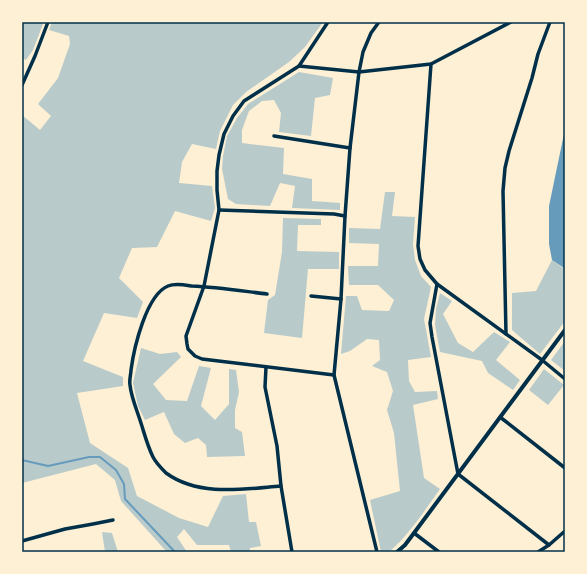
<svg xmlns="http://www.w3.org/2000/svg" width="587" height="574" font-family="Quicksand,sans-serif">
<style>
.green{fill:#b9caca}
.water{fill:#669bbc}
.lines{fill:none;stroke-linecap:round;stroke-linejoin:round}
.stream{stroke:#669bbc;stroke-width:2}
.minor{stroke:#003049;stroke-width:3.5}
.tertiary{stroke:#003049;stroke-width:4}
.neatline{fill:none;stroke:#003049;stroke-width:1.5}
</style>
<rect width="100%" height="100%" fill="#fdf0d5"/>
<g class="green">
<polygon points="22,22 40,22 43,24 33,50 26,60 22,58"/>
<polygon points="52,22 323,22 305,47 289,62 246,92 233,105 220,131 216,149 192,144 182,162 179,183 212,186 215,208 211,221 175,211 157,247 132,248 119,278 143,302 137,318 104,313 83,361 123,377 123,386 77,393 90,443 128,468 137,496 179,518 208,527 223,496 246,494 249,522 256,522 261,546 250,548 250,552 231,552 229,545 197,545 184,529 177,537 187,552 162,552 166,551 121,501 115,480 96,464 22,483 22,115 40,130 51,116 38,104 58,78 70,44 69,36 49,30"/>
<polygon points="299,72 333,78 330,95 315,98 311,136 279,132 281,113 274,100 262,101 249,111 242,130 242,143 284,148 283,174 312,179 312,201 340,203 340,210 292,208 295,186 280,183 270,206 236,204 228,199 222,169 223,156 227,136 237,118 248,104"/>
<path d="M 385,192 L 395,192 L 392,216 L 415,217 L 413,244 L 415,260 L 421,276 L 431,287 L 424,319 L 431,357 L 408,360 L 409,381 L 415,392 L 437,391 L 438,399 L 413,405 L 424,478 L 440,489 C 424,511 410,534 389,552 L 381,552 L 370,500 L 400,491 L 394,433 L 387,410 L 393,391 L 387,372 L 372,366 L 380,360 L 379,340 L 367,339 L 350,351 L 341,354 L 346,296 L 357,296 L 362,310 L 389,311 L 394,300 L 378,285 L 349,285 L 348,266 L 378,266 L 379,244 L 349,243 L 349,228 L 380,229 Z"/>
<polygon points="283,218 321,219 321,225 298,225 297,251 339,252 339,269 308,269 302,338 264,333 268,300 275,295 282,252"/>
<polygon points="552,260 563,268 565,266 565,321 540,354 512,330 512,293 536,291"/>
<polygon points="440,293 452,301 443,314 458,343 473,352 494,332 510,342 496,360 520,380 513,390 488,373 482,361 440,352 435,325 436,309"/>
<polygon points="565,341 565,371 551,360"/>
<polygon points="141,348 160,354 177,352 181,357 153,384 166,400 187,401 199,366 211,368 201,406 215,420 229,404 229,369 236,370 239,392 235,410 235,428 242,432 245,456 207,457 206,445 198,438 185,443 174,434 164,412 145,420 138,406 133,383"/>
<polygon points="544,369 564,385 548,405 529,390"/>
<polygon points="102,532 112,533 118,552 105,552"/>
</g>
<polygon class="water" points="565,129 565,266 564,268 552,260 549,244 549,206"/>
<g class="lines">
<polyline class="stream" points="22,460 48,466 89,457 100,457 116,470 124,484 125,499 175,552"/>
<g class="minor">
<polyline points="328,22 299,66 244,101 233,116 224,134 219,155 217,171 217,190 219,210 204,286 186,336 187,344 188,349 195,356 202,359 334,375"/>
<polyline points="431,64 418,246 420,259 425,270 437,284 430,323 432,337 458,474 549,545"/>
<polyline points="299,66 359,72 431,64 511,22"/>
<polyline points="22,85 35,56 48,22"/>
<polyline points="274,136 350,148"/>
<polyline points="219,210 334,214 345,216"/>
<polyline points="437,284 542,360 565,379"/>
<path d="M 267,294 C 242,291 217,287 192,286 C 185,285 175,283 168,286 C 146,295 134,348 131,370 C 131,374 129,380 130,385 C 131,396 136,408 140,420 C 144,432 147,445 153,457 C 156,463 161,468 166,473 C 199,497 244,489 281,486"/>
<polyline points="311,296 341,299"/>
<polyline points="506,334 503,191 505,168 509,151 532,78 538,54 550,22"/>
<polyline points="266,367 265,387 277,446 281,486 292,552"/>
<polyline points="500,417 565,468"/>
<polyline points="414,533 439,552"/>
<polyline points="22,541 65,529 93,524 113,520"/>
<polyline points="377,552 334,375 341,299 345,216 350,148 359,72 363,52 371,33 379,22"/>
<polyline points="538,552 549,545 565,531"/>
</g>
<polyline class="tertiary" points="397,552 405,545 414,533 565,330"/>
</g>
<rect width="587" height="574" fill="none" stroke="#fdf0d5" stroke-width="46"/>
<rect x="23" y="23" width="541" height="528" class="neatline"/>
</svg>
